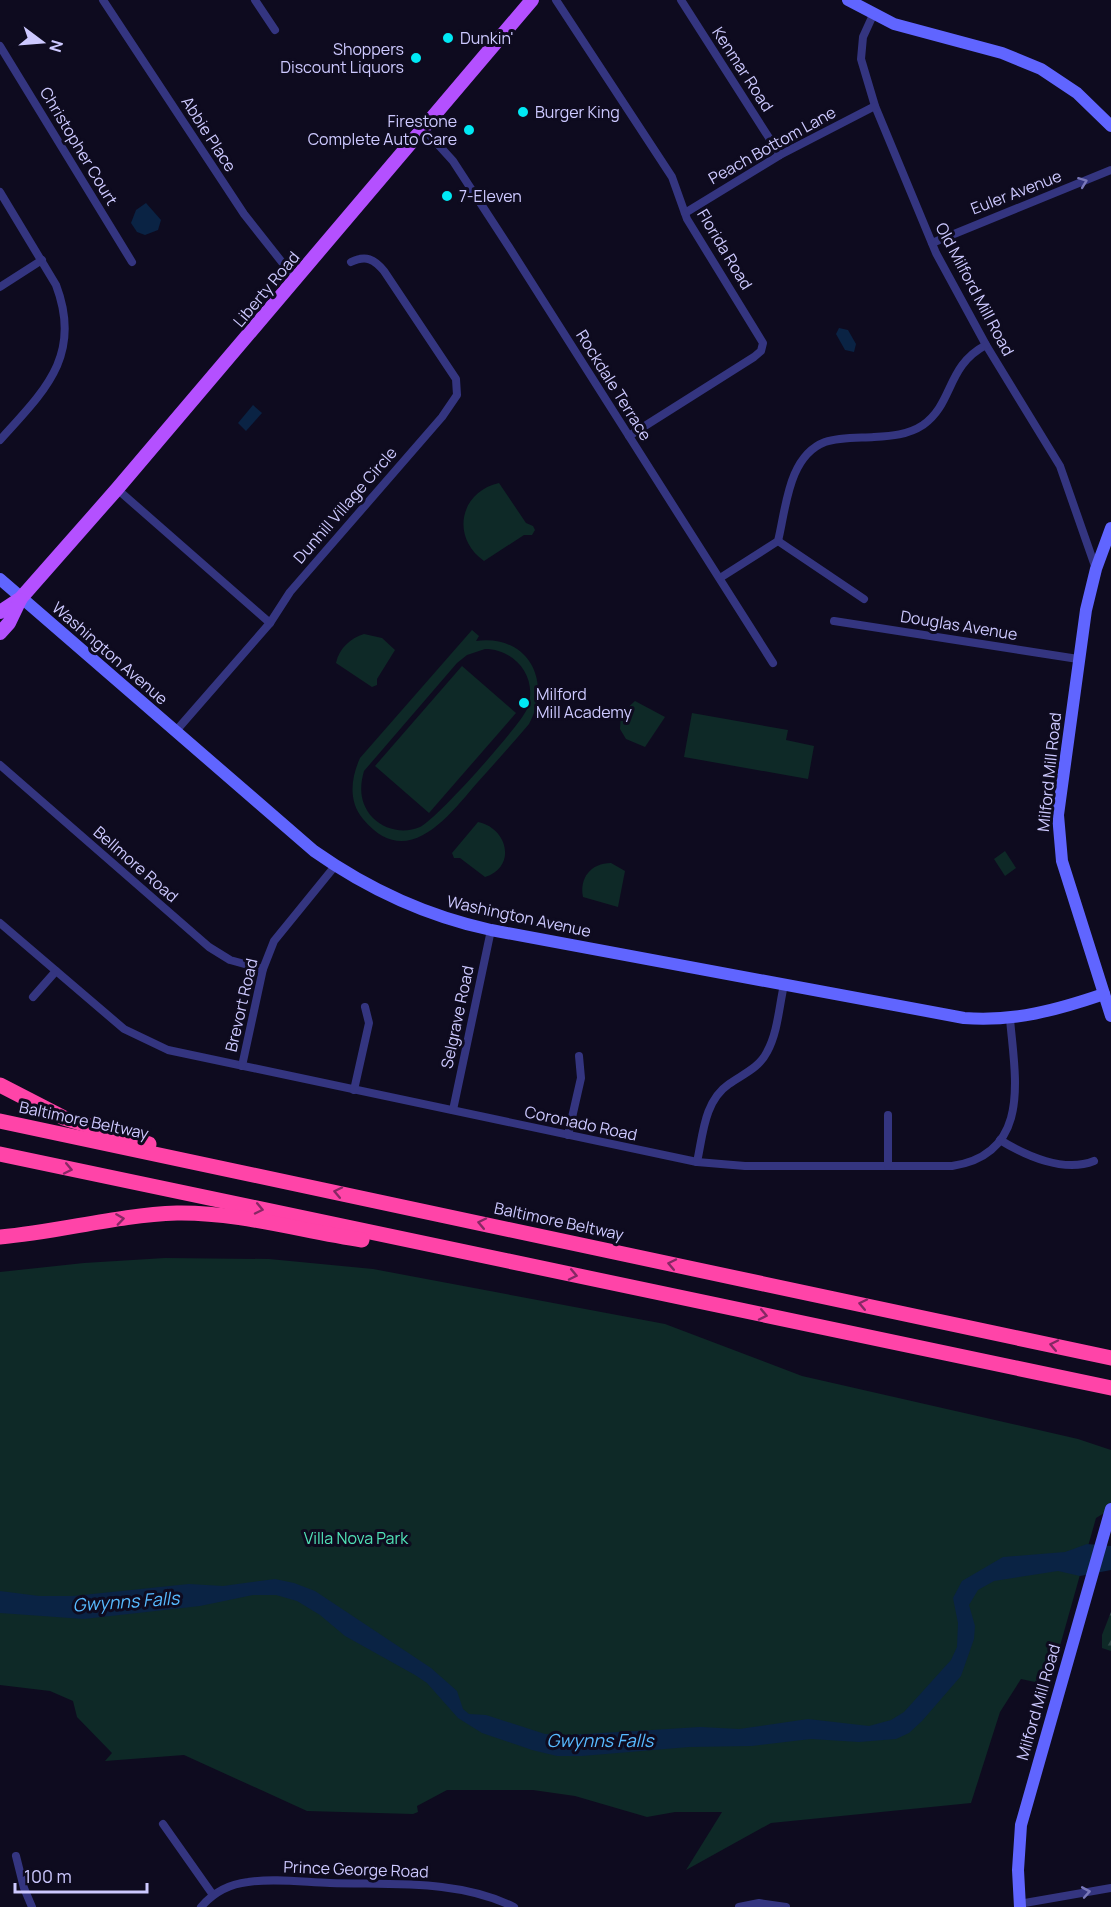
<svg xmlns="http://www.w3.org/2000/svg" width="1111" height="1907" font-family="Manrope,sans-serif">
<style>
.forest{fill:url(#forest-firs)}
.park{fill:#0e2927;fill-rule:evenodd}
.water{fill:#0a2344}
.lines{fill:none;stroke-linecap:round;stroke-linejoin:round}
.minor{stroke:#343580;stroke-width:8}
.secondary{stroke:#6065ff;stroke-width:12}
.primary{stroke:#b450ff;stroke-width:14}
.motorway{stroke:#ff44a8;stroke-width:15}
.oneway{stroke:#7978b9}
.oneway2{stroke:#862864}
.poi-dot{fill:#00e9f4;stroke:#0e0b1f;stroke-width:2}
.labels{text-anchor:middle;stroke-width:6;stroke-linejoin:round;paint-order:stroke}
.poi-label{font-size:16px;fill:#cdc9ff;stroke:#0e0b1f;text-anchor:start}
.street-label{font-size:16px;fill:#cdc9ff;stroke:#0e0b1f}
.park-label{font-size:16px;fill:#51e3b7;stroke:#0e0b1f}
.water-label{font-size:18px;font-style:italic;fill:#57baff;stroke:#0e0b1f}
</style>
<defs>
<pattern id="forest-firs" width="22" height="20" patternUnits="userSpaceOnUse" patternTransform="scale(1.5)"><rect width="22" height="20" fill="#0e2927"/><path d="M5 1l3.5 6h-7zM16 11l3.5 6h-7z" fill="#304747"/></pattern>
</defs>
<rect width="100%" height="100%" fill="#0e0b1f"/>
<polygon class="forest" points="1111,1612 1111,1651 1102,1648 1102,1635"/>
<g class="park">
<path d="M 499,483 L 526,523 L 533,526 L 535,530 L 532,535 L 524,535 L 484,561 C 451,538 459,492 499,483 Z"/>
<path d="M 472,630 L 479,636 L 476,641 C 527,634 553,680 529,724 C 512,744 495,763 477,783 C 448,817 407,872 363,819 C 348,801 351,778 360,758 ZM 485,649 C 516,649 539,679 527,709 C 520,726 436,820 420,827 C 404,834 385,830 373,818 C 360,804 359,788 364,771 L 457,663 L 467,655 Z"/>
<path d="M 364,634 L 382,638 L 395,650 L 377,679 L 377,685 L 372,687 L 336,663 C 339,648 351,638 364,634 Z"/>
<polygon points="462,666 516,713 429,813 375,766"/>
<polygon points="635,701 665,717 645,747 626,739 620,729 621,714"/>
<polygon points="692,713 788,730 786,740 814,746 808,779 684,757"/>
<path d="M 478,822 C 508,828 517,867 485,877 L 460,858 L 454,858 L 452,853 Z"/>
<polygon points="1005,851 1016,868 1005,876 994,859"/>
<path d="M 611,863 L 625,871 L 618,907 L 583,897 C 579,878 591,863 611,863 Z"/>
<polygon points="165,1258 269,1259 373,1269 665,1324 802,1376 1078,1439 1111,1450 1111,1509 1096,1518 1049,1685 1021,1679 1000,1712 971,1803 771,1823 686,1870 722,1812 675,1812 647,1817 575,1796 533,1790 447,1790 417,1806 418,1812 413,1814 307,1811 184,1755 105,1761 112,1753 77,1717 73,1701 50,1691 0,1685 0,1272 84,1263"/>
</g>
<g class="water">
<polygon points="146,203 161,220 158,230 145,235 137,232 131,223 136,210"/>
<polygon points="839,328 848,330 856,344 854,352 845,350 836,334"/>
<polygon points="253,405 262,413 246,431 238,423"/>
<polygon points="1087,1544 1111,1546 1111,1570 1080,1576 1058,1571 994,1581 978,1590 969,1605 975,1626 974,1639 961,1676 922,1721 909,1733 896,1739 859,1742 811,1739 752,1746 689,1747 582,1756 557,1756 532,1750 482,1733 458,1718 427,1683 415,1675 345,1636 320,1615 297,1601 276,1595 253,1595 200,1606 84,1619 0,1613 0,1591 39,1596 73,1596 189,1584 223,1586 275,1579 294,1583 315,1591 431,1668 457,1691 463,1709 469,1714 486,1715 545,1734 570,1735 700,1727 739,1729 808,1719 869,1726 891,1720 904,1712 951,1660 957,1647 958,1623 953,1598 962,1581 1003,1557 1065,1552"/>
</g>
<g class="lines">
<g class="minor">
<polyline points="103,0 244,214 285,266 298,277"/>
<polyline points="255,0 275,30"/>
<polyline points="556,0 672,177 687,219 763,343 761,351 754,357 629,436"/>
<polyline points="681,0 780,155"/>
<polyline points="873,15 863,37 861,59 875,106 936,253 986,345 1060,466 1096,569"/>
<polyline points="0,46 132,262"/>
<polyline points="423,128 453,161 509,247 773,663"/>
<path d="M 0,192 L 56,285 C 83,356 44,391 0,440"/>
<polyline points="685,213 780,155 875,106"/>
<polyline points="932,243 1111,170"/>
<polyline points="0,287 42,260"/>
<polyline points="117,489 270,623"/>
<polyline points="778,541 864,599"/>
<path d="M 720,578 L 778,541 C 786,509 788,456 825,442 C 840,437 859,438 874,437 C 891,436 908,435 923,425 C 954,403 946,366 986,345"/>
<polyline points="834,621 1078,659"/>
<path d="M 175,732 L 270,623 L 290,592 L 442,417 L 457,395 L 456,379 L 384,271 C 374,259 366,255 351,262"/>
<polyline points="0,765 209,947 230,960 263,969"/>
<path d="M 0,923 L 124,1029 L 168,1050 L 697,1162 L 745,1166 L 952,1166 C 1032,1154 1015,1077 1010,1019"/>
<polyline points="33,997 56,971"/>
<polyline points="242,1066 263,969 274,941 335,866"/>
<polyline points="354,1090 369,1023 365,1007"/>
<polyline points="453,1110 491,930"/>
<polyline points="888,1115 888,1166"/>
<polyline points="568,1135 581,1078 579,1056"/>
<path d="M 1000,1140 C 1026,1156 1064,1173 1094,1161"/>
<path d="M 697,1162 C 703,1135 704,1101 729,1084 C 743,1074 759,1068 767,1052 C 778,1032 779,1006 784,985"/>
<polyline points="163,1824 213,1895"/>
<polyline points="16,1856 24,1888 32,1907"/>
<polyline points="1019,1904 1111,1888"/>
<path d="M 201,1907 C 213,1893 230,1884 248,1882 C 274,1878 303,1882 330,1883 C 391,1885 458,1879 514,1907"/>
<polyline points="739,1907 759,1903 786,1907"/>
</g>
<g class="secondary">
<polyline points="848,0 894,24 1002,53 1041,69 1077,93 1111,126"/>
<polyline points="1111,528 1096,569 1086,610 1058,815 1062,861 1111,1016"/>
<path d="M 0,579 L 314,851 C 368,889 426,916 491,930 L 964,1018 C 1014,1022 1057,1010 1104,994"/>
<polyline points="1020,1907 1018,1870 1021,1825 1111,1509"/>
</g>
<g class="primary">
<polyline points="0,612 21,598 117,489 532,0"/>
<polyline points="0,633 9,623 20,600"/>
</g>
<g class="motorway">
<polyline points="0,1085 64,1118 149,1144"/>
<polyline points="0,1121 1111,1358"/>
<polyline points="0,1154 1111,1388"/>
<path d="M 0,1237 C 59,1232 117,1215 177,1213 C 239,1212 301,1231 362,1240"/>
</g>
</g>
<defs><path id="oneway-chevron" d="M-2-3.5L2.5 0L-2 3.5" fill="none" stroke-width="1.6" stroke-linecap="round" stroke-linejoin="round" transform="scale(1.5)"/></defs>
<g class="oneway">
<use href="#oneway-chevron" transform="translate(1083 182) rotate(-21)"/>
<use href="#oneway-chevron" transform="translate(1086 1892) rotate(-10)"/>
</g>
<g class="oneway2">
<use href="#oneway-chevron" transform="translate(68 1169) rotate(12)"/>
<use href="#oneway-chevron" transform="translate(338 1192) rotate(-168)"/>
<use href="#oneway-chevron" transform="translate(259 1209) rotate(12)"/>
<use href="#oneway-chevron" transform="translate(120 1219) rotate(-8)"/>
<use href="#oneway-chevron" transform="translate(482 1223) rotate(-168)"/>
<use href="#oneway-chevron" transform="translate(672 1264) rotate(-168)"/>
<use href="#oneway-chevron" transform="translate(573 1275) rotate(12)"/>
<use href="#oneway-chevron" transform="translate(863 1304) rotate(-168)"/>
<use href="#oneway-chevron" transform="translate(763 1315) rotate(12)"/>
<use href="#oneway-chevron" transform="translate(1054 1345) rotate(-168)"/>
</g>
<g class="poi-dot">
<circle cx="448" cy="38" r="6"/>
<circle cx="416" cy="58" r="6"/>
<circle cx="523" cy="112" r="6"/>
<circle cx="469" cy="130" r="6"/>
<circle cx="447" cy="196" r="6"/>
<circle cx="524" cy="703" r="6"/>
</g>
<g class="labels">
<g class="poi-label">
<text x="460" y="44">Dunkin'</text>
<text x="404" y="55" text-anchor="end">Shoppers<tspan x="404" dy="18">Discount Liquors</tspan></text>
<text x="535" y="118">Burger King</text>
<text x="457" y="127" text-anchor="end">Firestone<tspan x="457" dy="18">Complete Auto Care</tspan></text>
<text x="459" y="202">7-Eleven</text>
<text x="536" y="700">Milford<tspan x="536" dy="18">Mill Academy</tspan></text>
</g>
<g class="street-label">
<text transform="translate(743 69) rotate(57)" y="6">Kenmar Road</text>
<text transform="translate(209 134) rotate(57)" y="6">Abbie Place</text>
<text transform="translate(772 145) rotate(-29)" y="6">Peach Bottom Lane</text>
<text transform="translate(79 146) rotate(59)" y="6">Christopher Court</text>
<text transform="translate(1016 192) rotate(-21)" y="6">Euler Avenue</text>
<text transform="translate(725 249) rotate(59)" y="6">Florida Road</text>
<text transform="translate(266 289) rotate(-50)" y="6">Liberty Road</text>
<text transform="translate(975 289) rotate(62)" y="6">Old Milford Mill Road</text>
<text transform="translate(614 385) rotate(58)" y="6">Rockdale Terrace</text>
<text transform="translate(345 505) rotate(-49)" y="6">Dunhill Village Circle</text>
<text transform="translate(959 625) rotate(9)" y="6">Douglas Avenue</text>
<text transform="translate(110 653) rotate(41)" y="6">Washington Avenue</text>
<text transform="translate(1049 772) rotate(-84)" y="6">Milford Mill Road</text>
<text transform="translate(136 864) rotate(41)" y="6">Bellmore Road</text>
<text transform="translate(519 916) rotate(12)" y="6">Washington Avenue</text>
<text transform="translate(241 1005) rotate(-77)" y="6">Brevort Road</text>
<text transform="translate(457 1017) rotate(-78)" y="6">Selgrave Road</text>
<text transform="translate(84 1120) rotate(12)" y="6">Baltimore Beltway</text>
<text transform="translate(581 1123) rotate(12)" y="6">Coronado Road</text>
<text transform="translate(559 1221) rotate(12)" y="6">Baltimore Beltway</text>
<text transform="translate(1038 1702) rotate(-74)" y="6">Milford Mill Road</text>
<text transform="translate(356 1869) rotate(2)" y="6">Prince George Road</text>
</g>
<g class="park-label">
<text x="356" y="1544">Villa Nova Park</text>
</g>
<g class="water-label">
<text transform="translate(126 1602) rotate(-4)" y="6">Gwynns Falls</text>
<text x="600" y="1747">Gwynns Falls</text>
</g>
</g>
<g transform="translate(42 42) rotate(106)" stroke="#0e0b1f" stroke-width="4.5" paint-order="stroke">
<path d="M0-4.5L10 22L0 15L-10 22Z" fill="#cdc9ff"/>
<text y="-9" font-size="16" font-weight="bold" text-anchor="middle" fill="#cdc9ff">N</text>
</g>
<path d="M15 1883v9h132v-9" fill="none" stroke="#cdc9ff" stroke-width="3"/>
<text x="24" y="1883" font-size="18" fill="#cdc9ff" stroke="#0e0b1f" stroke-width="4.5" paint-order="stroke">100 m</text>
</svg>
